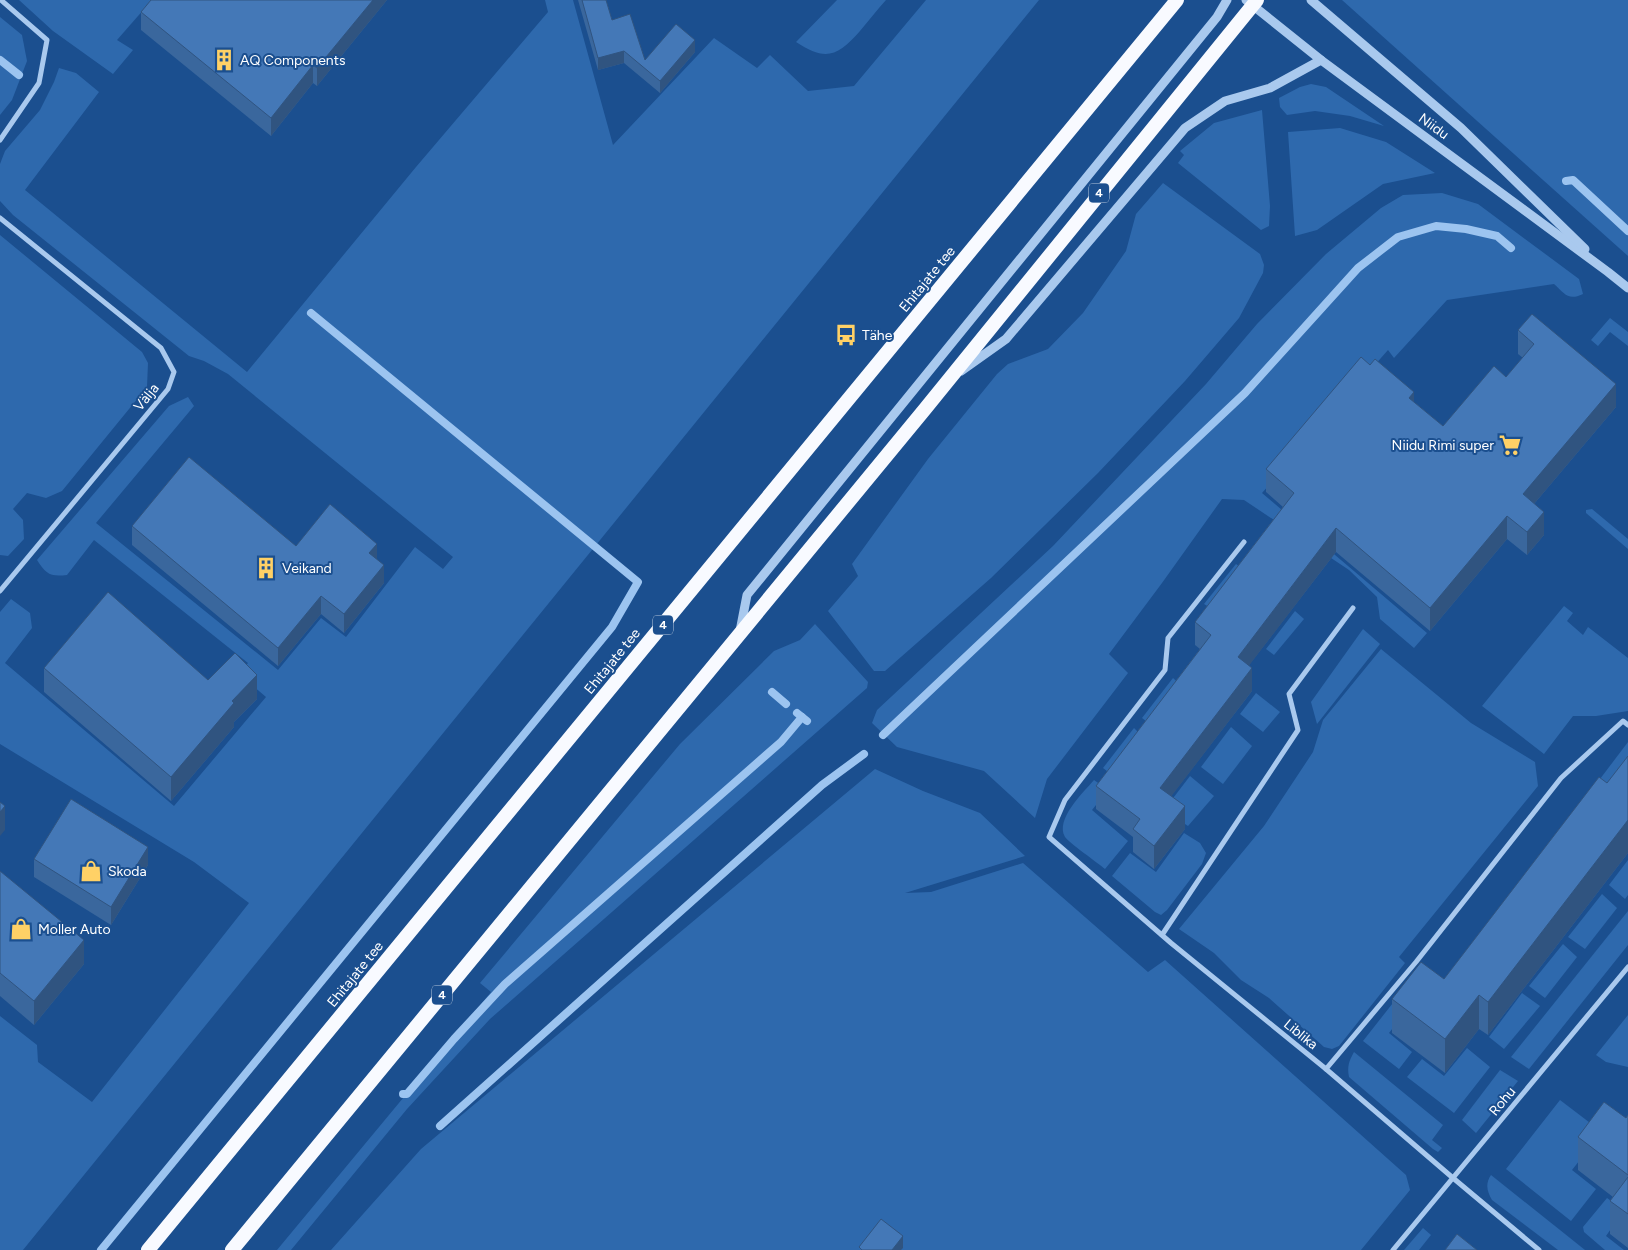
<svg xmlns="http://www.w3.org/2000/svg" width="1628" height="1250" font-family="Figtree,sans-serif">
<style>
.green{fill:#2e69ad}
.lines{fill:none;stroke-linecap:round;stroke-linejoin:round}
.stream{stroke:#9cc4f0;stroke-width:8}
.minor{stroke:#a9c9ee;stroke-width:5}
.tertiary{stroke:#a9c9ee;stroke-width:9}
.trunk{stroke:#f8faff;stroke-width:14}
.wall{fill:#3a679d}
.shaded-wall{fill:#305480}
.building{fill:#4478b7;stroke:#305480}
.labels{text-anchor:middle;stroke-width:4;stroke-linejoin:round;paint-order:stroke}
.shield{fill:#1b4f8f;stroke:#bbcadd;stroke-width:1}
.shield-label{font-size:12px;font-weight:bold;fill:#fff}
.poi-label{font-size:14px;fill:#fff;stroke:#1b4f8f;text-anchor:start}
.street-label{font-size:14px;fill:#fff;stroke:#1b4f8f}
</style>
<rect width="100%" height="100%" fill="#1b4f8f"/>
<g class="green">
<polygon points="19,0 152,0 117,40 133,50 113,74 53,31"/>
<path d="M 545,0 L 573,0 L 613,145 L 714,38 L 757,68 L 770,55 L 808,91 L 854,86 L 926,0 L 1039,0 L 23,1250 L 0,1250 L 0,1016 L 37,1045 L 38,1062 L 92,1102 L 249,903 L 194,862 L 0,744 L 0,612 L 11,599 L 30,613 L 32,628 L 5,663 L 174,806 L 266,697 L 239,674 L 248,663 L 94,540 L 67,575 C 50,577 46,574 37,560 L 169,406 L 188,397 L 194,406 L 96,523 L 278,670 L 321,618 L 346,637 L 415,547 L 443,569 L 453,557 L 228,374 L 204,361 L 189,356 L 13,215 L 0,201 L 0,164 L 5,151 L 40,110 L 54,82 L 59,68 L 76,73 L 99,92 L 25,190 L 247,372 L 416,167 L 548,12 Z"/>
<path d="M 837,0 L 886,0 C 877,10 869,20 860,31 C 838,56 826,62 796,42 Z"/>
<polygon points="1342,0 1628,0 1628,256"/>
<polygon points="0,17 22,35 27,61 12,100 0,115"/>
<polygon points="1311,84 1326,87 1384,126 1350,116 1315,111 1287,115 1280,107 1279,98 1300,87"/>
<polygon points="1262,110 1270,206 1269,226 1261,230 1178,163 1184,155 1180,151 1214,123"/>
<polygon points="1340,128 1386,142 1435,173 1383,184 1317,230 1295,236 1288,132"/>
<polygon points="1163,183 1260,254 1264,265 1263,273 1239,318 1185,381 1098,473 991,578 885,671 874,671 828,611 858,576 852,564 928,459 997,374 1008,364 1048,349 1083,313 1126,251 1136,214"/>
<path d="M 1442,193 L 1478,204 L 1579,279 L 1583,294 C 1568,301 1565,294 1554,284 L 1447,300 L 1394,358 L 1388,350 L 1262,493 L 1427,633 L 1414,648 L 1380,619 L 1377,597 L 1349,570 L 1244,500 L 1222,499 L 1162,583 L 1109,654 L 1128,673 L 1047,779 L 1035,818 L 984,771 L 897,747 L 872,723 L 877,710 L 1053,546 L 1206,384 L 1257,324 L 1326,254 L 1381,208 L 1403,195 Z"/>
<polygon points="0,235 142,352 148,363 147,387 62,491 46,498 27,493 13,509 23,520 24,539 8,556 0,555"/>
<polygon points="1610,318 1628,332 1628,346 1610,332 1598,346 1591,340"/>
<polygon points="1592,509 1628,539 1628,549 1586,513 1586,510"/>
<polygon points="1236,564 1247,572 1216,611 1204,604"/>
<polygon points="1564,606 1573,613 1567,621 1583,635 1588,627 1628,658 1628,711 1596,716 1573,716 1544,754 1482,706"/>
<polygon points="1295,611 1304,619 1274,655 1266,649"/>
<polygon points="815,624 868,682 867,688 490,1019 407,1109 291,1250 277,1250 491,992 480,983 680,744 774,651 800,640"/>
<polygon points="1363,629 1380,644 1317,724 1311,702"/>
<polygon points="1381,649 1471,723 1535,762 1538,786 1399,957 1405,963 1339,1046 1332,1049 1324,1047 1269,998 1241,980 1214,953 1179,929 1264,826 1313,752 1323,720"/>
<polygon points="1173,678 1185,689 1155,728 1142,718"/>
<polygon points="1256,693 1280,712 1263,732 1240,714"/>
<polygon points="1231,727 1252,746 1223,784 1201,767"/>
<polygon points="1134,728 1145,739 1116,778 1103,768"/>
<polygon points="1628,742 1628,786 1620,795 1600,779"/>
<polygon points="875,769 923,791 980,813 1025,856 905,893 931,892 1023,863 1148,972 1165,960 1406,1175 1410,1190 1361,1250 331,1250 421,1149"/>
<polygon points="1190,776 1214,796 1188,826 1164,810"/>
<path d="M 1094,780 L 1108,790 L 1092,810 L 1128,841 L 1105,869 C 1098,863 1068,842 1065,837 C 1055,819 1083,793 1094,780 Z"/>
<polygon points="1184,833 1200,843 1206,853 1202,864 1167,910 1161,915 1155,912 1112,876 1130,853 1156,872"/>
<polygon points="1628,860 1628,895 1625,899 1609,885"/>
<polygon points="1602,894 1617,908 1585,949 1568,937"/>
<polygon points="1628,911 1628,945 1529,1069 1511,1057"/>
<polygon points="1563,944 1577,957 1545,998 1529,986"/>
<polygon points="1522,993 1540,1006 1504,1049 1489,1037"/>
<polygon points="1400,994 1419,994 1389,1033 1412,1052 1399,1069 1363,1041"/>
<polygon points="1628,1015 1628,1067 1606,1062 1596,1055"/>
<polygon points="1467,1048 1490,1067 1454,1113 1407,1077 1422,1059 1444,1076"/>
<path d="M 1354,1052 L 1443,1125 L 1432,1140 L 1442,1148 L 1438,1152 L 1433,1149 L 1349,1077 C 1347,1066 1349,1061 1354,1052 Z"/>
<polygon points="1500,1070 1518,1081 1476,1133 1462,1120"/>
<polygon points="1560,1100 1602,1132 1572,1170 1596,1189 1571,1221 1506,1169"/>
<path d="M 1491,1175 L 1585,1250 L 1558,1250 L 1492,1200 C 1487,1191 1485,1184 1491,1175 Z"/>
<polygon points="1607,1198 1624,1210 1606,1236 1624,1250 1605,1250 1584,1232 1583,1227"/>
<polygon points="1423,1228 1431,1235 1419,1250 1404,1250"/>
</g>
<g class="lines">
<g class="stream">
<polyline points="0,60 19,75"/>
<polyline points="1566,181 1573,180 1628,231"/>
<polyline points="772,692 786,704"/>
<polyline points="797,713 807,721"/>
<polyline points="883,735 1245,393 1358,268 1398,237 1436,226 1466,229 1497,236 1511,248"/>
<polyline points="403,1094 407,1094 454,1039 505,984 781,742 802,717"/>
<polyline points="440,1126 822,785 864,754"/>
<polyline points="101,1250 612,627 638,582 311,313"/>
</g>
<g class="minor">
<polyline points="0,140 39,83 47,40 1,0"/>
<polyline points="0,218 161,348 174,372 168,389 0,591"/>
<polyline points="1244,542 1168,638 1165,670 1065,800 1049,837 1171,943 1326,1069 1453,1178 1539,1250"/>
<polyline points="1162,935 1298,730 1289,694 1353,608"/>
<polyline points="1326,1069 1416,962 1561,778 1623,721 1628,725"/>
<polyline points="1393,1250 1628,967"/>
</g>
<g class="tertiary">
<polyline points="1246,0 1321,60 1608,272 1628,288"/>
<polyline points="1311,0 1461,128 1585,249"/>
<polyline points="961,371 1006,339 1185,128 1225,101 1270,88 1321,60"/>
<polyline points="740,631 747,595 1217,17 1227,0"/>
</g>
<g class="trunk">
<polyline points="148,1250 1177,0"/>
<polyline points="232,1250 925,409 1257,0"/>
</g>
</g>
<g class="wall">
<polygon points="151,0 387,0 317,86 313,83 271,136 141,30 141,12"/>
<polygon points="578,0 606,0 612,20 645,60 695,52 660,93 624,63 598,70"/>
<polygon points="1518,330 1616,407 1534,504 1544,535 1527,555 1507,539 1430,631 1336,552 1249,665 1252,691 1171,796 1185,829 1154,869 1133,852 1133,837 1096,809 1096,786 1200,649 1195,645 1195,622 1283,507 1266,492 1266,469 1414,402 1443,426 1506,377 1523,358 1518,354"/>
<polygon points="132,526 296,546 377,560 384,583 344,633 321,614 278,666 132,545"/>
<polygon points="44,668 208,680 257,699 234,722 234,727 171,801 44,692"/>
<polygon points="1628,756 1628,853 1488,1035 1479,1029 1445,1073 1392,1033 1392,999 1444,979 1607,783"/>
<polygon points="34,859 148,865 111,925 34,877"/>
<polygon points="0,871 84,964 34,1025 0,996"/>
<polygon points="1628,1115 1628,1248 1610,1234 1610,1201 1613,1197 1578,1170 1578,1137 1626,1118"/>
</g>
<g class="shaded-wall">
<polygon points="373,0 387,0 317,86 317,68"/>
<polygon points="695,40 695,52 660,93 660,81"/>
<polygon points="624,51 624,63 598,70 598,58"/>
<polygon points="313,65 313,83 271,136 271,118"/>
<polygon points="1616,384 1616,407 1523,517 1523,494"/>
<polygon points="1414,392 1414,415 1409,398"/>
<polygon points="1544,512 1544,535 1527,555 1527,532"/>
<polygon points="1507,516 1507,539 1430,631 1430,608"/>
<polygon points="1336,528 1336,552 1238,680 1238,657"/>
<polygon points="377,544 377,562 369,553"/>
<polygon points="384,565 384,583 344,633 344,614"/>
<polygon points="321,596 321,614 278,666 278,648"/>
<polygon points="1252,668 1252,691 1160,811 1160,788"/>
<polygon points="257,675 257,699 234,722 234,727 171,801 171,777 232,701"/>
<polygon points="5,806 5,830 0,836 0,812"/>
<polygon points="1185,806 1185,829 1154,869 1154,846"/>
<polygon points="1628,820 1628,853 1488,1035 1488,1002"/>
<polygon points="148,847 148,865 111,925 111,907"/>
<polygon points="84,940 84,964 34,1025 34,1001"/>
<polygon points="1479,995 1479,1029 1445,1073 1445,1039"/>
<polygon points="903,1236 903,1248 901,1250 892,1250"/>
</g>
<g class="building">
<polygon points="151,0 373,0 317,68 313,65 271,118 141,12"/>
<polygon points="582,0 606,0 612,20 630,14 645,60 676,24 695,40 660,81 624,51 598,58"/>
<polygon points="1532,314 1616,384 1523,494 1544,512 1527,532 1507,516 1430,608 1336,528 1238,657 1252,668 1160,788 1185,806 1154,846 1133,829 1140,819 1096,786 1211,635 1195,622 1294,493 1266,469 1361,357 1370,365 1375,359 1414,392 1409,398 1443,426 1494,366 1506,377 1534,344 1518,330"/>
<polygon points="189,457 296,546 330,504 377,544 369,553 384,565 344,614 321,596 278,648 132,526"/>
<polygon points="108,592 208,680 235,653 257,675 232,701 234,703 171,777 44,668"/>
<polygon points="1628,756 1628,820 1488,1002 1479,995 1445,1039 1392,999 1421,962 1444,979 1599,777 1607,783"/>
<polygon points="71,799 148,847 111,907 34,859"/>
<polygon points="0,802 5,806 0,812"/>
<polygon points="0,871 84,940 34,1001 0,973"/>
<polygon points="1604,1102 1626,1118 1628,1115 1628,1175 1578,1137"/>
<polygon points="1628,1177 1628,1214 1610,1201"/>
<polygon points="881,1219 903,1236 892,1250 862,1250 859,1247"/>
<polygon points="1457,1234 1477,1250 1445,1250"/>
</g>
<defs>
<g id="building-bare" transform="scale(1.725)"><path d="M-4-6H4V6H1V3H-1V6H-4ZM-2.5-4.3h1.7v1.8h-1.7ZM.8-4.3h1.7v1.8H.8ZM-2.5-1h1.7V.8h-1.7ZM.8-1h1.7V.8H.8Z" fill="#ffd166" stroke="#1b4f8f" stroke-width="2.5" paint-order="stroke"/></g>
<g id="bus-bare" transform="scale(1.725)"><path d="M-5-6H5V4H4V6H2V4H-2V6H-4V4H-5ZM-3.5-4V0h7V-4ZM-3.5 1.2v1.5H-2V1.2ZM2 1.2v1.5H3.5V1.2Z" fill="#ffd166" stroke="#1b4f8f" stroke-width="2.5" paint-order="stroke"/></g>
<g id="supermarket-bare" transform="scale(1.725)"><path d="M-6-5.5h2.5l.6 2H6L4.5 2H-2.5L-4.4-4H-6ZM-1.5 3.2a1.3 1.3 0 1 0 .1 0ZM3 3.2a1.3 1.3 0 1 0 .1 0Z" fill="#ffd166" stroke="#1b4f8f" stroke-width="2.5" paint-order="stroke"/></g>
<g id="shop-bare" transform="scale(1.725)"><path d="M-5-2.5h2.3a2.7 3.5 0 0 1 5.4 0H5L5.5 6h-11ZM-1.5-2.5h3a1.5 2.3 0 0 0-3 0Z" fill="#ffd166" stroke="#1b4f8f" stroke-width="2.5" paint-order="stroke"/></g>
</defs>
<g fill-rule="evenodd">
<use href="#building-bare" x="224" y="60"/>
<use href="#bus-bare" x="846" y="335"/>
<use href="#supermarket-bare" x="1510" y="445"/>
<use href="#building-bare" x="266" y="568"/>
<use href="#shop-bare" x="91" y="871"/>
<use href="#shop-bare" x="21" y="929"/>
</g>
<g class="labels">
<g class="shield">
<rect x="1089" y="183.5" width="20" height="19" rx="4"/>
<rect x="653" y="615.5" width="20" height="19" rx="4"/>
<rect x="432" y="985.5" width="20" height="19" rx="4"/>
</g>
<g class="shield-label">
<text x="1099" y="197">4</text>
<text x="663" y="629">4</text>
<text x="442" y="999">4</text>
</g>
<g class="poi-label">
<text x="240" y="65">AQ Components</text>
<text x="862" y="340">Tähe</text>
<text x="1494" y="450" text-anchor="end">Niidu Rimi super</text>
<text x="282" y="573">Veikand</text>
<text x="108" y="876">Skoda</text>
<text x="38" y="934">Moller Auto</text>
</g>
<g class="street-label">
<text transform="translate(1434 126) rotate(36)" y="5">Niidu</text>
<text transform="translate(927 279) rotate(-51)" y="5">Ehitajate tee</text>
<text transform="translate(146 397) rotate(-51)" y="5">Välja</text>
<text transform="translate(612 661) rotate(-51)" y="5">Ehitajate tee</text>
<text transform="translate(355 974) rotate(-51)" y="5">Ehitajate tee</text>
<text transform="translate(1301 1034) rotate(39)" y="5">Liblika</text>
<text transform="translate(1502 1101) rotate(-50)" y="5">Rohu</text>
</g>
</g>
</svg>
